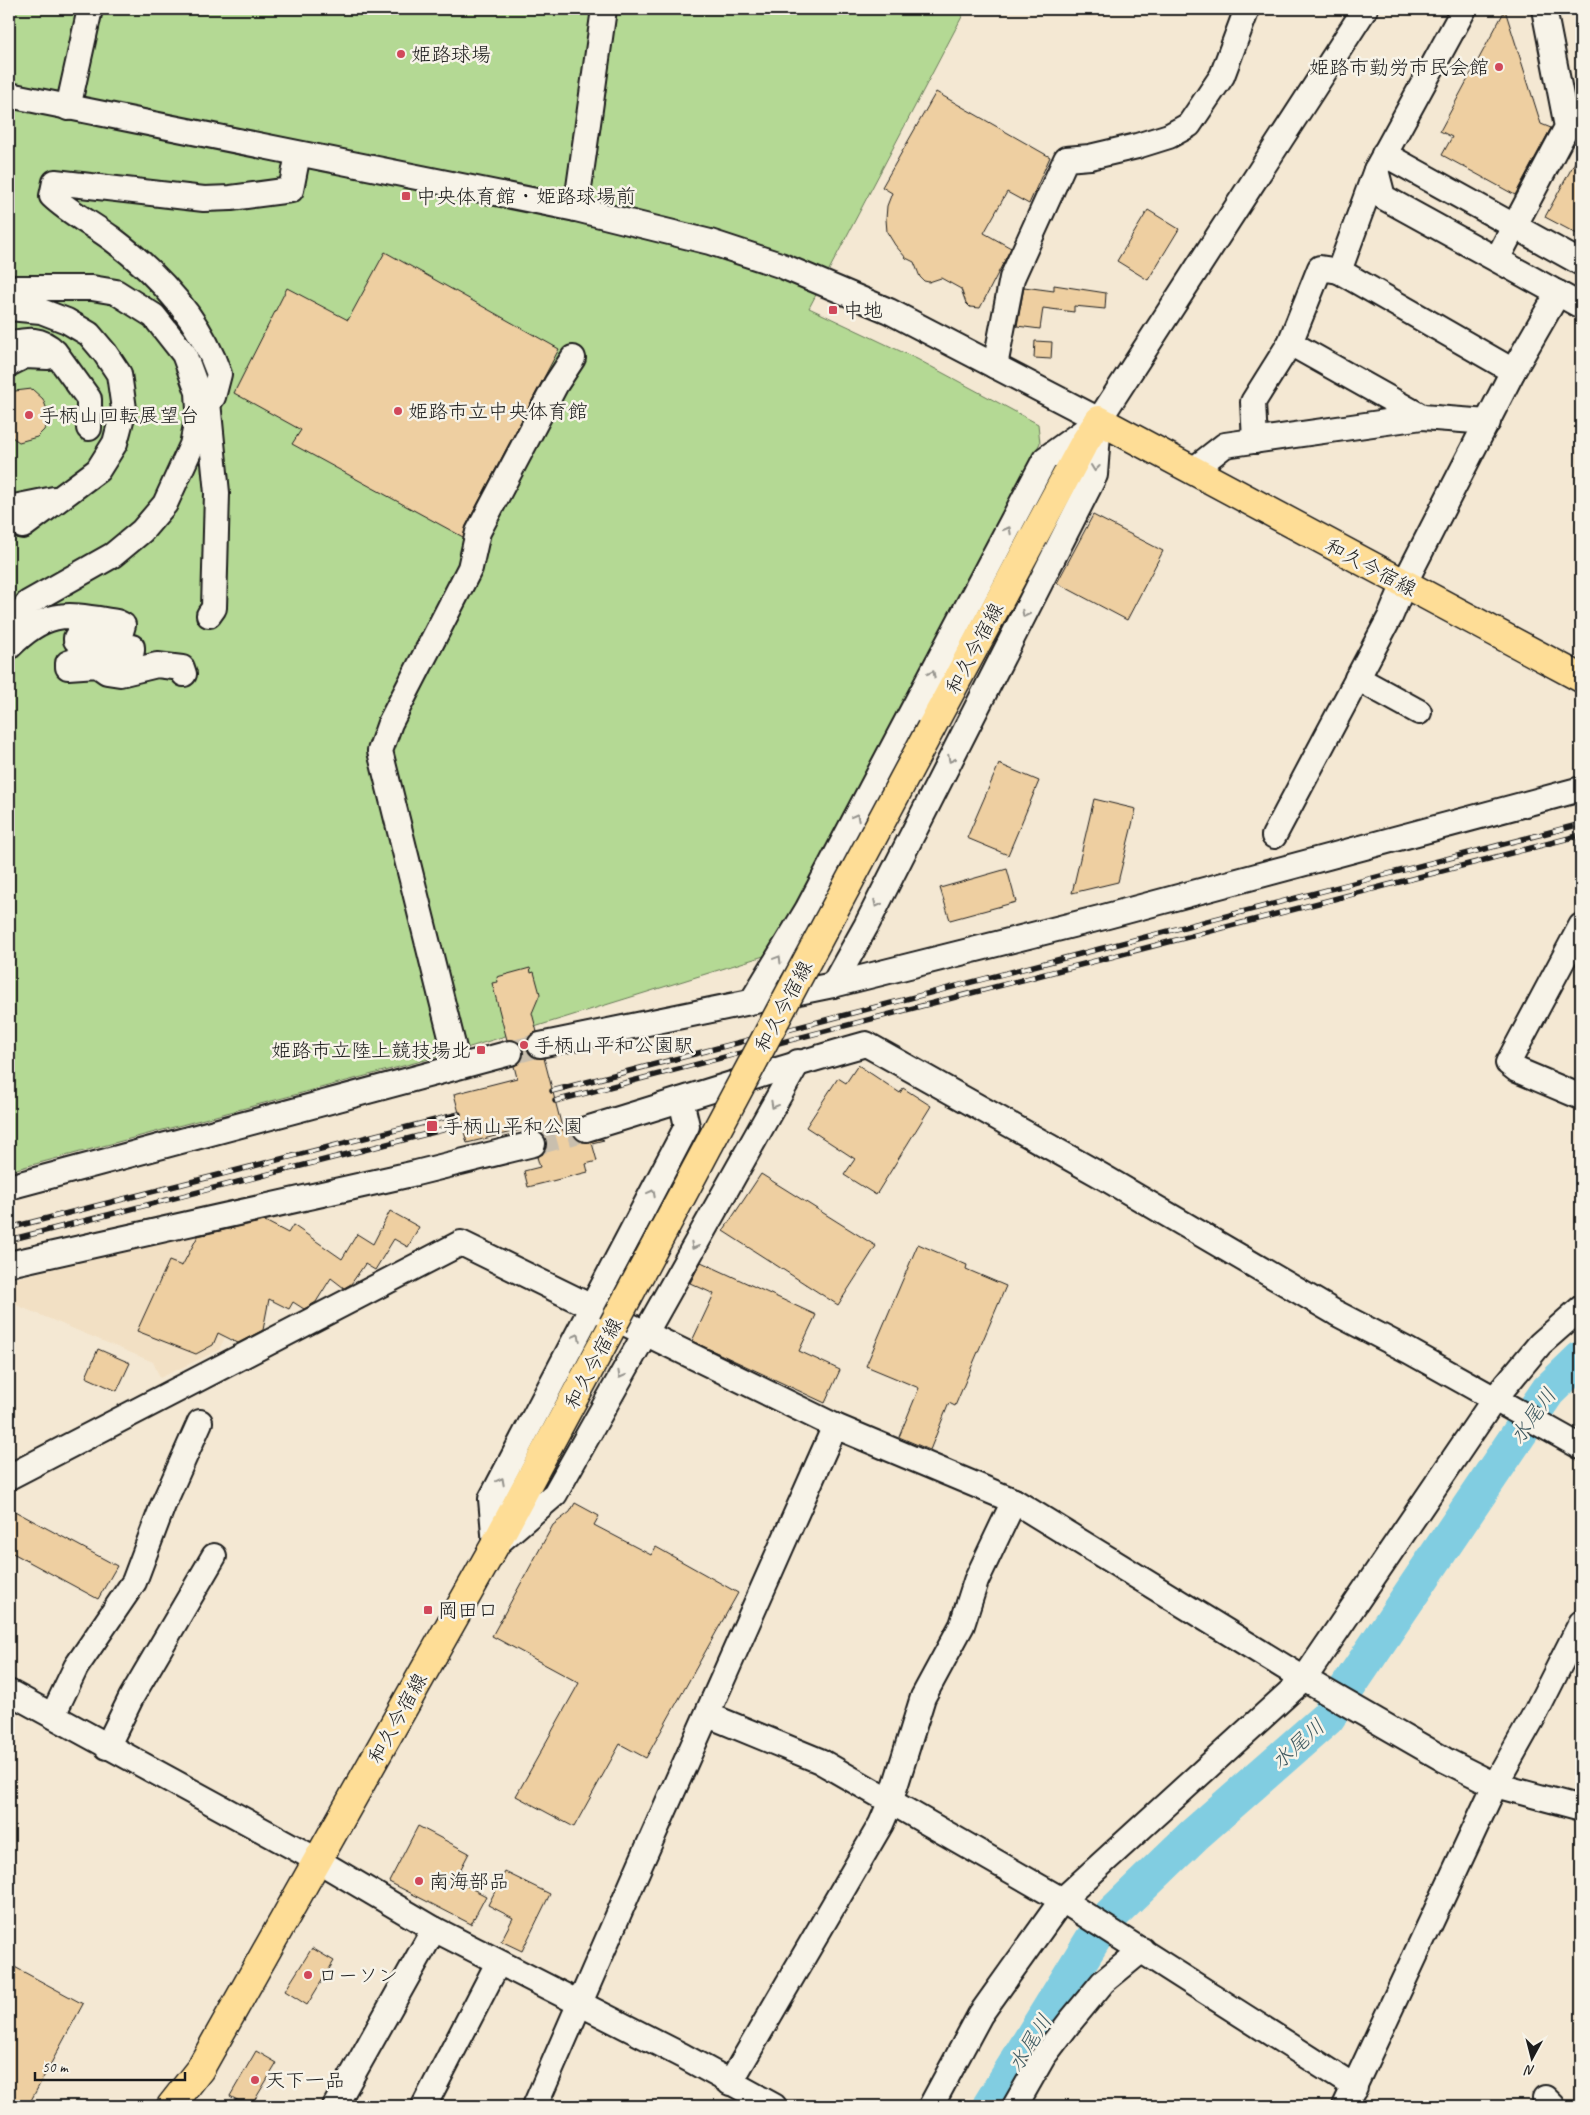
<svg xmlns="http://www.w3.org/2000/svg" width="1590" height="2115" font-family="Caveat,'Klee One',sans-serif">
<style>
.built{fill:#f2e0c4}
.green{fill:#b4d994;stroke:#687a58}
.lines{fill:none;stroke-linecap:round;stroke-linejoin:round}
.river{stroke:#81cde1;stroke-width:36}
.building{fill:#eecfa1;stroke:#1c1c1c}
.minor-tunnel{stroke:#c9bfae;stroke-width:24;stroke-dasharray:24 12;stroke-linecap:butt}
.minor-casing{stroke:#1c1c1c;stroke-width:28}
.major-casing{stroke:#1c1c1c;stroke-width:31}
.minor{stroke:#f7f3e8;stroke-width:24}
.major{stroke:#fedd96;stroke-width:28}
.rail-casing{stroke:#1c1c1c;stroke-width:5.5}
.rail{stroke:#f7f3e8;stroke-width:4;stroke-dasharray:11;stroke-linecap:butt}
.major-bridge-casing{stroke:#1c1c1c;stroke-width:31;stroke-linecap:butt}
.major-bridge{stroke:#fedd96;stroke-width:28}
.oneway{stroke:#94928c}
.poi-dot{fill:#d1495b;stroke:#f7f3e8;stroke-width:2}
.labels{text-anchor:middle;stroke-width:5;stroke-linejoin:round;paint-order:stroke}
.poi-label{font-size:20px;fill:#1c1c1c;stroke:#f7f3e8;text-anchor:start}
.street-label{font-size:20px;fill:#1c1c1c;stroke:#f7f3e8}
.water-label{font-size:21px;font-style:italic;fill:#3f5a61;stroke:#f7f3e8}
</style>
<rect width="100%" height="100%" fill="#f4e8d3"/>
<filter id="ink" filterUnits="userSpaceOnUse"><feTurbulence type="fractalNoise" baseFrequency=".02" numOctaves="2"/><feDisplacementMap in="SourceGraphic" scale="10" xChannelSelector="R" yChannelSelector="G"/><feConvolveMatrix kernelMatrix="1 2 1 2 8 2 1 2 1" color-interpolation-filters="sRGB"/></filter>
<g filter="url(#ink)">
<polygon class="built" points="286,1208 219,1350 160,1378 153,1362 9,1302 9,1280"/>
<polygon class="green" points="9,9 966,9 809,308 917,359 1038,424 1040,443 779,942 767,955 444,1055 9,1171"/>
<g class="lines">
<polyline class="river" points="990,2106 1103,1923 1194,1835 1327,1718 1548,1391 1581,1359"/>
</g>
<g class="building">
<polygon points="1505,10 1541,124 1551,128 1515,195 1442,155 1452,137 1440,131"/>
<polygon points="936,92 1050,157 1029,204 1007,192 984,233 1011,248 980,308 970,307 966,303 961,289 941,278 929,282 924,281 920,277 914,262 906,258 895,245 887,232 886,219 887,206 892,193 882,187"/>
<polygon points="1581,151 1581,236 1545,217"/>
<polygon points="1148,210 1179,229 1148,280 1117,261"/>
<polygon points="385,252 559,349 466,526 463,537 292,444 301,430 234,393 287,288 348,320"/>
<polygon points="1054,285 1106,293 1105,309 1074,306 1074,312 1043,308 1040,329 1017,326 1024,287 1054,291"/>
<polygon points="1035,341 1052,342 1051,359 1034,358"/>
<polygon points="32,389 43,399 50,418 44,430 37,437 19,442 9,435 9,395 15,391"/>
<polygon points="1093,515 1163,551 1127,620 1057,583"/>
<polygon points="999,764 1039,781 1008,855 967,838"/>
<polygon points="1094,799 1136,809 1118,882 1072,893"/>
<polygon points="1007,869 1016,902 950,920 940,888"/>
<polygon points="530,968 531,973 534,972 540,994 532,1013 537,1032 531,1035 527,1040 527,1048 530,1054 535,1058 544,1058 563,1131 573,1129 576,1139 583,1142 601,1139 604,1140 592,1143 597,1161 586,1164 588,1172 528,1187 524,1171 540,1167 537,1157 543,1154 546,1147 546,1141 543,1135 537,1131 529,1131 528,1128 467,1143 454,1094 517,1078 514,1066 520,1062 523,1056 523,1050 519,1043 513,1040 507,1040 492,983 498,982 497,977"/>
<polygon points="858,1065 900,1093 903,1088 931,1106 876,1195 844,1175 855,1159 806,1127 838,1078 846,1083"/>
<polygon points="761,1174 876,1246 838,1305 723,1231"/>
<polygon points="390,1211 419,1227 408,1247 394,1239 375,1270 365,1264 351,1284 344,1288 331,1278 316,1302 304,1309 293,1302 289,1309 269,1299 263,1330 238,1343 218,1333 213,1345 196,1354 137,1331 169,1261 182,1266 198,1236 265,1221 288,1233 293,1225 342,1259 357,1234 373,1244"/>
<polygon points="918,1244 967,1265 966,1269 1006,1286 955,1406 949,1403 930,1450 899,1437 919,1388 866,1366"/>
<polygon points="701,1262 816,1315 799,1351 840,1370 825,1403 692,1341 714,1294 690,1283"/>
<polygon points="98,1349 130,1363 117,1391 86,1377"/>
<polygon points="575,1503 599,1516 594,1525 651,1555 656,1547 738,1593 646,1758 620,1744 574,1827 516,1796 579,1683 492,1636 553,1525 570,1512"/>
<polygon points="9,1508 117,1566 98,1599 9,1551"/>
<polygon points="418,1826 469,1853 455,1880 486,1896 471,1924 389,1882"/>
<polygon points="505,1872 550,1894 522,1951 501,1941 513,1918 488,1905"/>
<polygon points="312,1948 334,1961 307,2005 285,1991"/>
<polygon points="9,1964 83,2004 28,2106 9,2106"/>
<polygon points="256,2051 277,2063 251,2106 248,2106 230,2096"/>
</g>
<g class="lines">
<g class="minor-tunnel">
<polyline points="510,1053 540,1045"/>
<polyline points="533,1144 586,1129"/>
</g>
<g class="minor-casing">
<g id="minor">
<polyline points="1464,9 1376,170 1383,197 1581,306"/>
<polyline points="9,95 576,209 710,242 780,265 889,311 1099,420"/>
<polyline points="68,108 90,9"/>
<polyline points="1384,154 1581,263"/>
<polyline points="1376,170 1339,271 1320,268 1290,343 1422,417 1488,422"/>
<polyline points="576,209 604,9"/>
<polyline points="1497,259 1567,127 1544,9"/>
<polyline points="1339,271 1513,371"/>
<polyline points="9,288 92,288 116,292 154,316 184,354 198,392 199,410 192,445 165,504 142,531 113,555 28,603 9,630"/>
<polyline points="9,308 41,311 67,321 89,334 105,353 119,374 124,409 115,443 98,470 23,526"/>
<path d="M 9,344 C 28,340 40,337 55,352 L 89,399 L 89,428"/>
<polyline points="9,364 25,356 48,357"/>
<polyline points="995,366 1012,278 1066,159 1090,157 1137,146 1169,136 1189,125 1222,76 1247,9"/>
<polyline points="208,402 217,493 214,608 209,615"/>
<path d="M 199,410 L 213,397 L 219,374 C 200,319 157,273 111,238 C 92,224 70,213 52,196 L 55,182 L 204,199 L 231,198 L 291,190 L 298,154"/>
<polyline points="1255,441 1253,402 1290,343"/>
<polyline points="1193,470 1225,445 1422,417"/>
<polyline points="9,508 54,499"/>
<path d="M 9,647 C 48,608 66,614 117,622 L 123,625 L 121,632 L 90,632 L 76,638 L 76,640 L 85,640 L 132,647 L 132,651 L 90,656 L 68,663 L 68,667 L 97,665 L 107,672 L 120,674 L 157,665 L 182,668 L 184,674"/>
<polyline points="1357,678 1419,712"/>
<polyline points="1274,836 1390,617 1404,584 1513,371 1558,293"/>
<polyline points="1581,926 1508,1063 1517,1070 1581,1097"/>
<polyline points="833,985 866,926 1095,475 1099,420"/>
<polyline points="752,1001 807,910 1045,459 1099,420 1365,9"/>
<polyline points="540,1045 833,985 1100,918 1581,789"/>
<polyline points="458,1065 380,751 390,723 470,568 478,532 556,384 573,358"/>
<path d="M 586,1129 C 679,1101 772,1070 866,1044 L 1100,1175 L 1336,1313 L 1409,1351 L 1581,1447"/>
<polyline points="9,1187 510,1053"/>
<polyline points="9,1264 416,1173 533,1144"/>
<polyline points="9,1477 461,1243 835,1426 1014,1501 1304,1679 1445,1760 1495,1785 1581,1808"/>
<polyline points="501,1540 555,1494 798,1062"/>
<polyline points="495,1545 491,1499 687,1126 681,1100"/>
<polyline points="9,1692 317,1860 434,1929 683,2056 774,2106"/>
<polyline points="53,1715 76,1667 134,1582 163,1505 200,1422"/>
<polyline points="708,1715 820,1761 1062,1900 1355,2087"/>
<polyline points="107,1747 132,1696 214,1556"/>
<polyline points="730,2083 881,1824 890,1803 923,1697 962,1625 976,1581 1014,1501"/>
<polyline points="1545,2098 1553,2106"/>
<polyline points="335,2106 434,1929"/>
<polyline points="424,2106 498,1963"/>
<polyline points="535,2106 640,1865 835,1426"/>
<polyline points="931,2106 980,2015 1062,1900 1304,1679 1495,1398 1540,1344 1581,1308"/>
<polyline points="1015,2106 1043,2057 1069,2023 1103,1982 1142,1950"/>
<polyline points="1345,2106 1495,1785 1536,1712 1581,1623"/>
</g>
</g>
<g class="major-casing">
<g id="major">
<polyline points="931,728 1083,445 1099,420 1581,678"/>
<polyline points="171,2106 200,2069 495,1545 613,1325"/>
</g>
</g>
<use href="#minor" class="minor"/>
<use href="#major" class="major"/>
<g class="rail-casing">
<g id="rail">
<polyline points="552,1091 1581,824"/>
<polyline points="555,1101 1581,835"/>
<polyline points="9,1228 459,1114"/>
<polyline points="9,1240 462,1125"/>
</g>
</g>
<use href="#rail" class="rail"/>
<g class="major-bridge-casing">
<polyline id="major-bridge" points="613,1325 931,728"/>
</g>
<use href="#major-bridge" class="major-bridge"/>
</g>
<defs><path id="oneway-chevron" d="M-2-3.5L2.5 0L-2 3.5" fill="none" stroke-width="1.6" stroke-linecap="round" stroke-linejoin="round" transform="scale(1.25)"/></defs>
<g class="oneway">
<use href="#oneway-chevron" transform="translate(1095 468) rotate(97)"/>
<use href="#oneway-chevron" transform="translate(1008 530) rotate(-62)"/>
<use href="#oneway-chevron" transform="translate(1025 614) rotate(117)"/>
<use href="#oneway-chevron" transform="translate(932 674) rotate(-62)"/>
<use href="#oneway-chevron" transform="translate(951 759) rotate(117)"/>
<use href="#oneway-chevron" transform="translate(856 817) rotate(-62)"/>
<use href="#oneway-chevron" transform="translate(877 904) rotate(117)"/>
<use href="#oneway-chevron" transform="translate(778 959) rotate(-59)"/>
<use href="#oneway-chevron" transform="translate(774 1105) rotate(119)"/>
<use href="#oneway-chevron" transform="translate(652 1193) rotate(-62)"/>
<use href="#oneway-chevron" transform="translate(694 1246) rotate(119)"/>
<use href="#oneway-chevron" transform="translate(577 1337) rotate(-62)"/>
<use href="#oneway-chevron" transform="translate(621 1375) rotate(119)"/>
<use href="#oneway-chevron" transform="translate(501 1481) rotate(-62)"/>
</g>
</g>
<g class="poi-dot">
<circle cx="401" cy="54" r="5"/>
<circle cx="1499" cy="67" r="5"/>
<rect x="401" y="191" width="10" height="10" rx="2.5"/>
<rect x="828" y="305" width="10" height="10" rx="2.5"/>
<circle cx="398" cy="411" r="5"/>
<circle cx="29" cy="415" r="5"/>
<circle cx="524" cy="1045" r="5"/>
<rect x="476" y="1045" width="10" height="10" rx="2.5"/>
<rect x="426" y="1120" width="12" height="12" rx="2.5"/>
<rect x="423" y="1605" width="10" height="10" rx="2.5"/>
<circle cx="419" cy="1881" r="5"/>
<circle cx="308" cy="1975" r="5"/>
<circle cx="255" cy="2080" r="5"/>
</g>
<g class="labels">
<g class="poi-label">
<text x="411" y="61">姫路球場</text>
<text x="1489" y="74" text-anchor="end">姫路市勤労市民会館</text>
<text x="416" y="203">中央体育館・姫路球場前</text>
<text x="843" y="317">中地</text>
<text x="408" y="418">姫路市立中央体育館</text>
<text x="39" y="422">手柄山回転展望台</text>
<text x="534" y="1052">手柄山平和公園駅</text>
<text x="471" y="1057" text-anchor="end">姫路市立陸上競技場北</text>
<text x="443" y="1133">手柄山平和公園</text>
<text x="438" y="1617">岡田口</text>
<text x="429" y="1888">南海部品</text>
<text x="318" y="1982">ローソン</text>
<text x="265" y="2087">天下一品</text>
</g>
<g class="street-label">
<text transform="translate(1371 567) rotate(28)" y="7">和久今宿線</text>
<text transform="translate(974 648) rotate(-62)" y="7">和久今宿線</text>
<text transform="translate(783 1006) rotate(-62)" y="7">和久今宿線</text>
<text transform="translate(593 1363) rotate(-62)" y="7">和久今宿線</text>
<text transform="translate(397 1718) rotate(-61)" y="7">和久今宿線</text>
</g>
<g class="water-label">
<text transform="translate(1533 1416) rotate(-54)" y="7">水尾川</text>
<text transform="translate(1298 1744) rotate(-42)" y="7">水尾川</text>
<text transform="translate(1030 2043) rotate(-58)" y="7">水尾川</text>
</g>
</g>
<rect width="1590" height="2115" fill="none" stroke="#f7f3e8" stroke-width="30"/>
<rect x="15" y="15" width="1560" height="2085" fill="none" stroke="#1c1c1c" stroke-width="2" filter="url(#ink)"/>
<g transform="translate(1532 2058) rotate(187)" stroke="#f7f3e8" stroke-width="4" paint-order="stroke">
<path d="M0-4L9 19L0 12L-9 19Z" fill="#1c1c1c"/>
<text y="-8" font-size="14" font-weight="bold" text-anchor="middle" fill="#1c1c1c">N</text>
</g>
<path d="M35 2072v8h150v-8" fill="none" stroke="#1c1c1c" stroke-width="2.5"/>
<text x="42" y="2072" font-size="15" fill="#1c1c1c" stroke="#f7f3e8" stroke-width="4" paint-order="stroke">50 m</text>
</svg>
